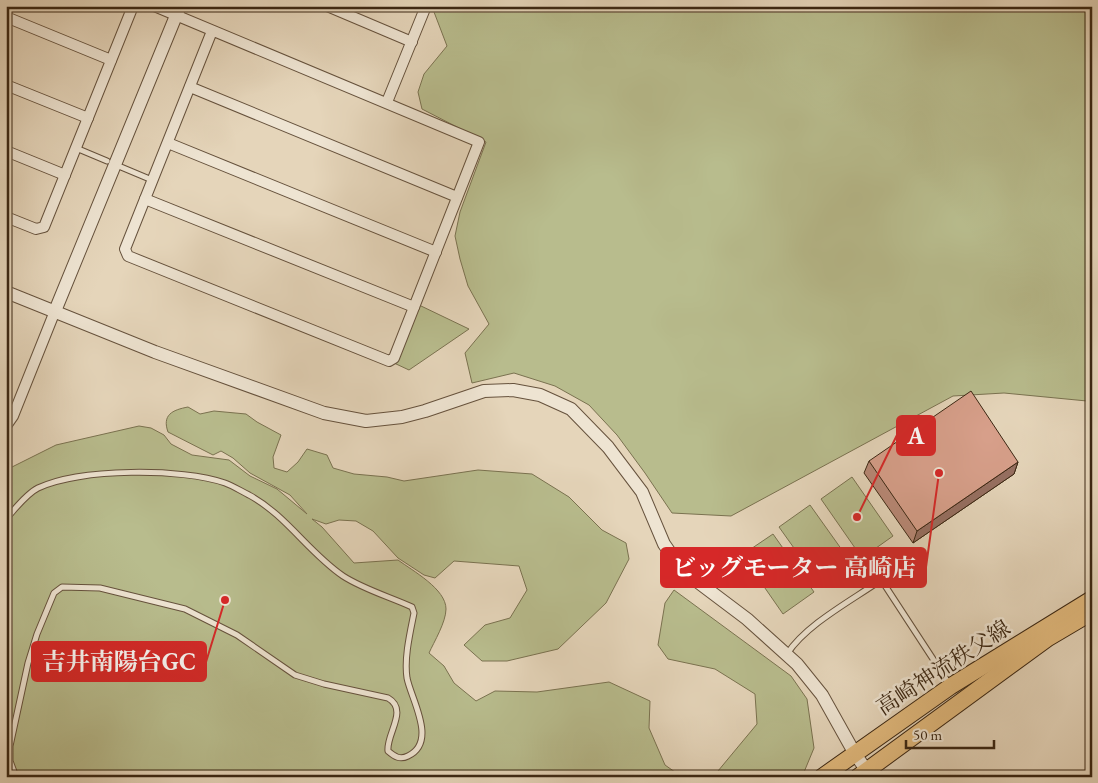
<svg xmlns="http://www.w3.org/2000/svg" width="1098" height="783" font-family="'EB Garamond','Noto Serif JP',serif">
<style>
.green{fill:#b8bc8d;stroke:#7a7250}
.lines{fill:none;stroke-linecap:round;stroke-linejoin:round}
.service-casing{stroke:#66523d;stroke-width:7}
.minor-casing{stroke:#66523d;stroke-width:12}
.tertiary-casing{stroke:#66523d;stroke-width:14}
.primary-casing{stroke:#3b2713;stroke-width:18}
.service{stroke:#eee4d2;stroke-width:5}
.minor{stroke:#eee4d2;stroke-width:10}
.tertiary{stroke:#eee4d2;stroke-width:12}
.primary{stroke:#e2ba7d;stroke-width:16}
.wall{fill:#b98977;stroke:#3b2713}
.shaded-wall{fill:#966f61;stroke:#3b2713}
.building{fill:#d79f8a;stroke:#3b2713}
.labels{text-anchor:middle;stroke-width:5;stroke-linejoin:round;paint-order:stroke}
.street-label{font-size:22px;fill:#3b2713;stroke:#eee4d2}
.leader{fill:none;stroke:#d62828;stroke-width:2}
.callout-dot{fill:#d62828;stroke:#eee4d2;stroke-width:2}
.callout{fill:#d62828;stroke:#d62828;stroke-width:2}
.callout-label{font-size:24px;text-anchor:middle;font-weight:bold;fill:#fff}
</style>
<rect width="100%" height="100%" fill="#e5d5ba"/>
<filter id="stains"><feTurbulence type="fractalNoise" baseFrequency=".004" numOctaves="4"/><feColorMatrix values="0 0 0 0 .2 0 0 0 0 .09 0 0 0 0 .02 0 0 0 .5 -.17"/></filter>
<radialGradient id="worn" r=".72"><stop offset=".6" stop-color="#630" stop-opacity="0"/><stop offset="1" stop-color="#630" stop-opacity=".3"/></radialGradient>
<g class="green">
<polygon points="436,6 1092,6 1092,416 1087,401 1004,393 953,396 731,516 672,513 645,473 617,435 589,405 555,386 514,373 472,383 465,353 489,324 468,286 460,259 455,236 460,212 486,142 422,109 418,92 424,74 447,46 434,12"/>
<polygon points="419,305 469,329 409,370 394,363"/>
<path d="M 188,407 L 200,414 L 214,411 L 246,414 L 257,422 L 281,435 L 273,457 L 274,468 L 287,472 L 298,462 L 307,449 L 327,455 L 333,468 L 354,474 L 387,477 L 404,481 L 478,470 L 532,474 L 569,497 L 602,530 L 626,543 L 629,559 L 606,603 L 558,649 L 507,661 L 482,661 L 464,645 L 485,625 L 510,618 L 527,590 L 519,566 L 454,561 L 435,578 L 424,575 L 398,558 L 373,531 L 356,521 L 339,520 L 326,524 L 312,519 L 322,527 L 354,563 L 398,560 C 413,571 446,589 446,609 C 446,622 434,642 429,653 L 444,666 L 454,683 L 476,701 L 495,691 L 537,692 L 609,682 L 650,701 L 649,728 L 665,765 L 682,777 L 6,777 L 6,470 L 56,445 L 139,426 L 151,428 L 164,435 L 171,444 L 192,455 L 229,460 L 250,476 L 277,489 L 307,514 L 290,495 L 250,473 L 233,458 L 221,451 L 213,455 L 168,432 C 162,415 172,410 188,407 Z"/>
<polygon points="852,477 893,536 862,558 821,499"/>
<polygon points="810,505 852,564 821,586 779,527"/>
<polygon points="773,534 814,592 783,614 742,555"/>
<polygon points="674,590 791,676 807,699 814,748 802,777 713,777 757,724 755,694 715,669 668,659 658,645 665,603"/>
</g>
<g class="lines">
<g class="service-casing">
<g id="service">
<polyline points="76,148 107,161"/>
<polyline points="121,167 152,180"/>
<polyline points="1091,483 1092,484"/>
<path d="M 6,519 C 15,509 26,494 38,488 C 79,468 183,468 225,483 C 233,486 241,491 249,495 C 286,515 309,553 343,576 C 363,589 390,597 412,607 L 414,613 C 410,633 404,658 407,678 C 411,699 438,742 408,756 C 400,760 395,757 388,751 C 386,734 409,710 388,698 L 324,684 L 295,675 L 237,635 L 185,609 L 100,588 L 62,587 L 54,593 L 37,634 L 28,663 L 10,746 L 10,761 L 16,777"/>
<path d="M 787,654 C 806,625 849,602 878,582 L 884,584 L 950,685"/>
</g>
</g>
<g class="minor-casing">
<g id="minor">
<polyline points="154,6 479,142 394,358 389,361 128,256 125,249 212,31"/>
<polyline points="327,6 412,42"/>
<polyline points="6,17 111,60"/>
<polyline points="6,85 88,118"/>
<polyline points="190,87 457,197"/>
<polyline points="387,102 426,6"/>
<polyline points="168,143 436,252"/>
<polyline points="6,151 65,175"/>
<polyline points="145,199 414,307"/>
<polyline points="6,217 36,229 44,227 133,6"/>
<polyline points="6,426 13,416 55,311"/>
</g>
</g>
<g class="tertiary-casing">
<g id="tertiary">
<polyline points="6,292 155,352 324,413 366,421 402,417 425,411 484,391 513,390 540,395 571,409 608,447 642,492 664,544 682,570 747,619 797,664 822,695 855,754 867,771"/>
<polyline points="55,311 180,6"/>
</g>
</g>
<g class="primary-casing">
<g id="primary">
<polyline points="822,777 951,686 1092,599"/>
<polyline points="858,777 1048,638 1092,612"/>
</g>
</g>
<use href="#service" class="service"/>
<use href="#minor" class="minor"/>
<use href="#tertiary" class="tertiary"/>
<use href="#primary" class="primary"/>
</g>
<polygon class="wall" points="869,461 1018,462 1014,474 913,543 864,473"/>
<polygon class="shaded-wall" points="1018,462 1014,474 913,543 917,531"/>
<polygon class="building" points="971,391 1018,462 917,531 869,461"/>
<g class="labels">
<g class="street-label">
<text transform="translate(943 667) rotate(-33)" y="8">高崎神流秩父線</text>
</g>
</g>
<path class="leader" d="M857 517L897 435M939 473L926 567M225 600L206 662"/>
<g class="callout-dot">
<circle cx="857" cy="517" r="5"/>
<circle cx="939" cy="473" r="5"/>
<circle cx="225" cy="600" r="5"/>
</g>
<g class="callout">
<rect x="897" y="416" width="38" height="39" rx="5"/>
<rect x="661" y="548" width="265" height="39" rx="5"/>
<rect x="32" y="642" width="174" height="39" rx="5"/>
</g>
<g class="callout-label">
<text x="916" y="444">A</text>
<text x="794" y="576">ビッグモーター 高崎店</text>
<text x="119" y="670">吉井南陽台GC</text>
</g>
<rect width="1098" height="783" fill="none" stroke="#e5d5ba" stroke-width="25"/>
<rect x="8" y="8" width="1083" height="768" fill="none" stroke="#3b2713" stroke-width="2.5"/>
<rect x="12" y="12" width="1073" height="758" fill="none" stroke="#3b2713"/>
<path d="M906 740v8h88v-8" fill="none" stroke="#3b2713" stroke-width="2.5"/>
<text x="913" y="740" font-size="15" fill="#3b2713" stroke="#eee4d2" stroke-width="4" paint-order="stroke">50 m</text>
<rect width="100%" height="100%" filter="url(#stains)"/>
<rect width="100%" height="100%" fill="url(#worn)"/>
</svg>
